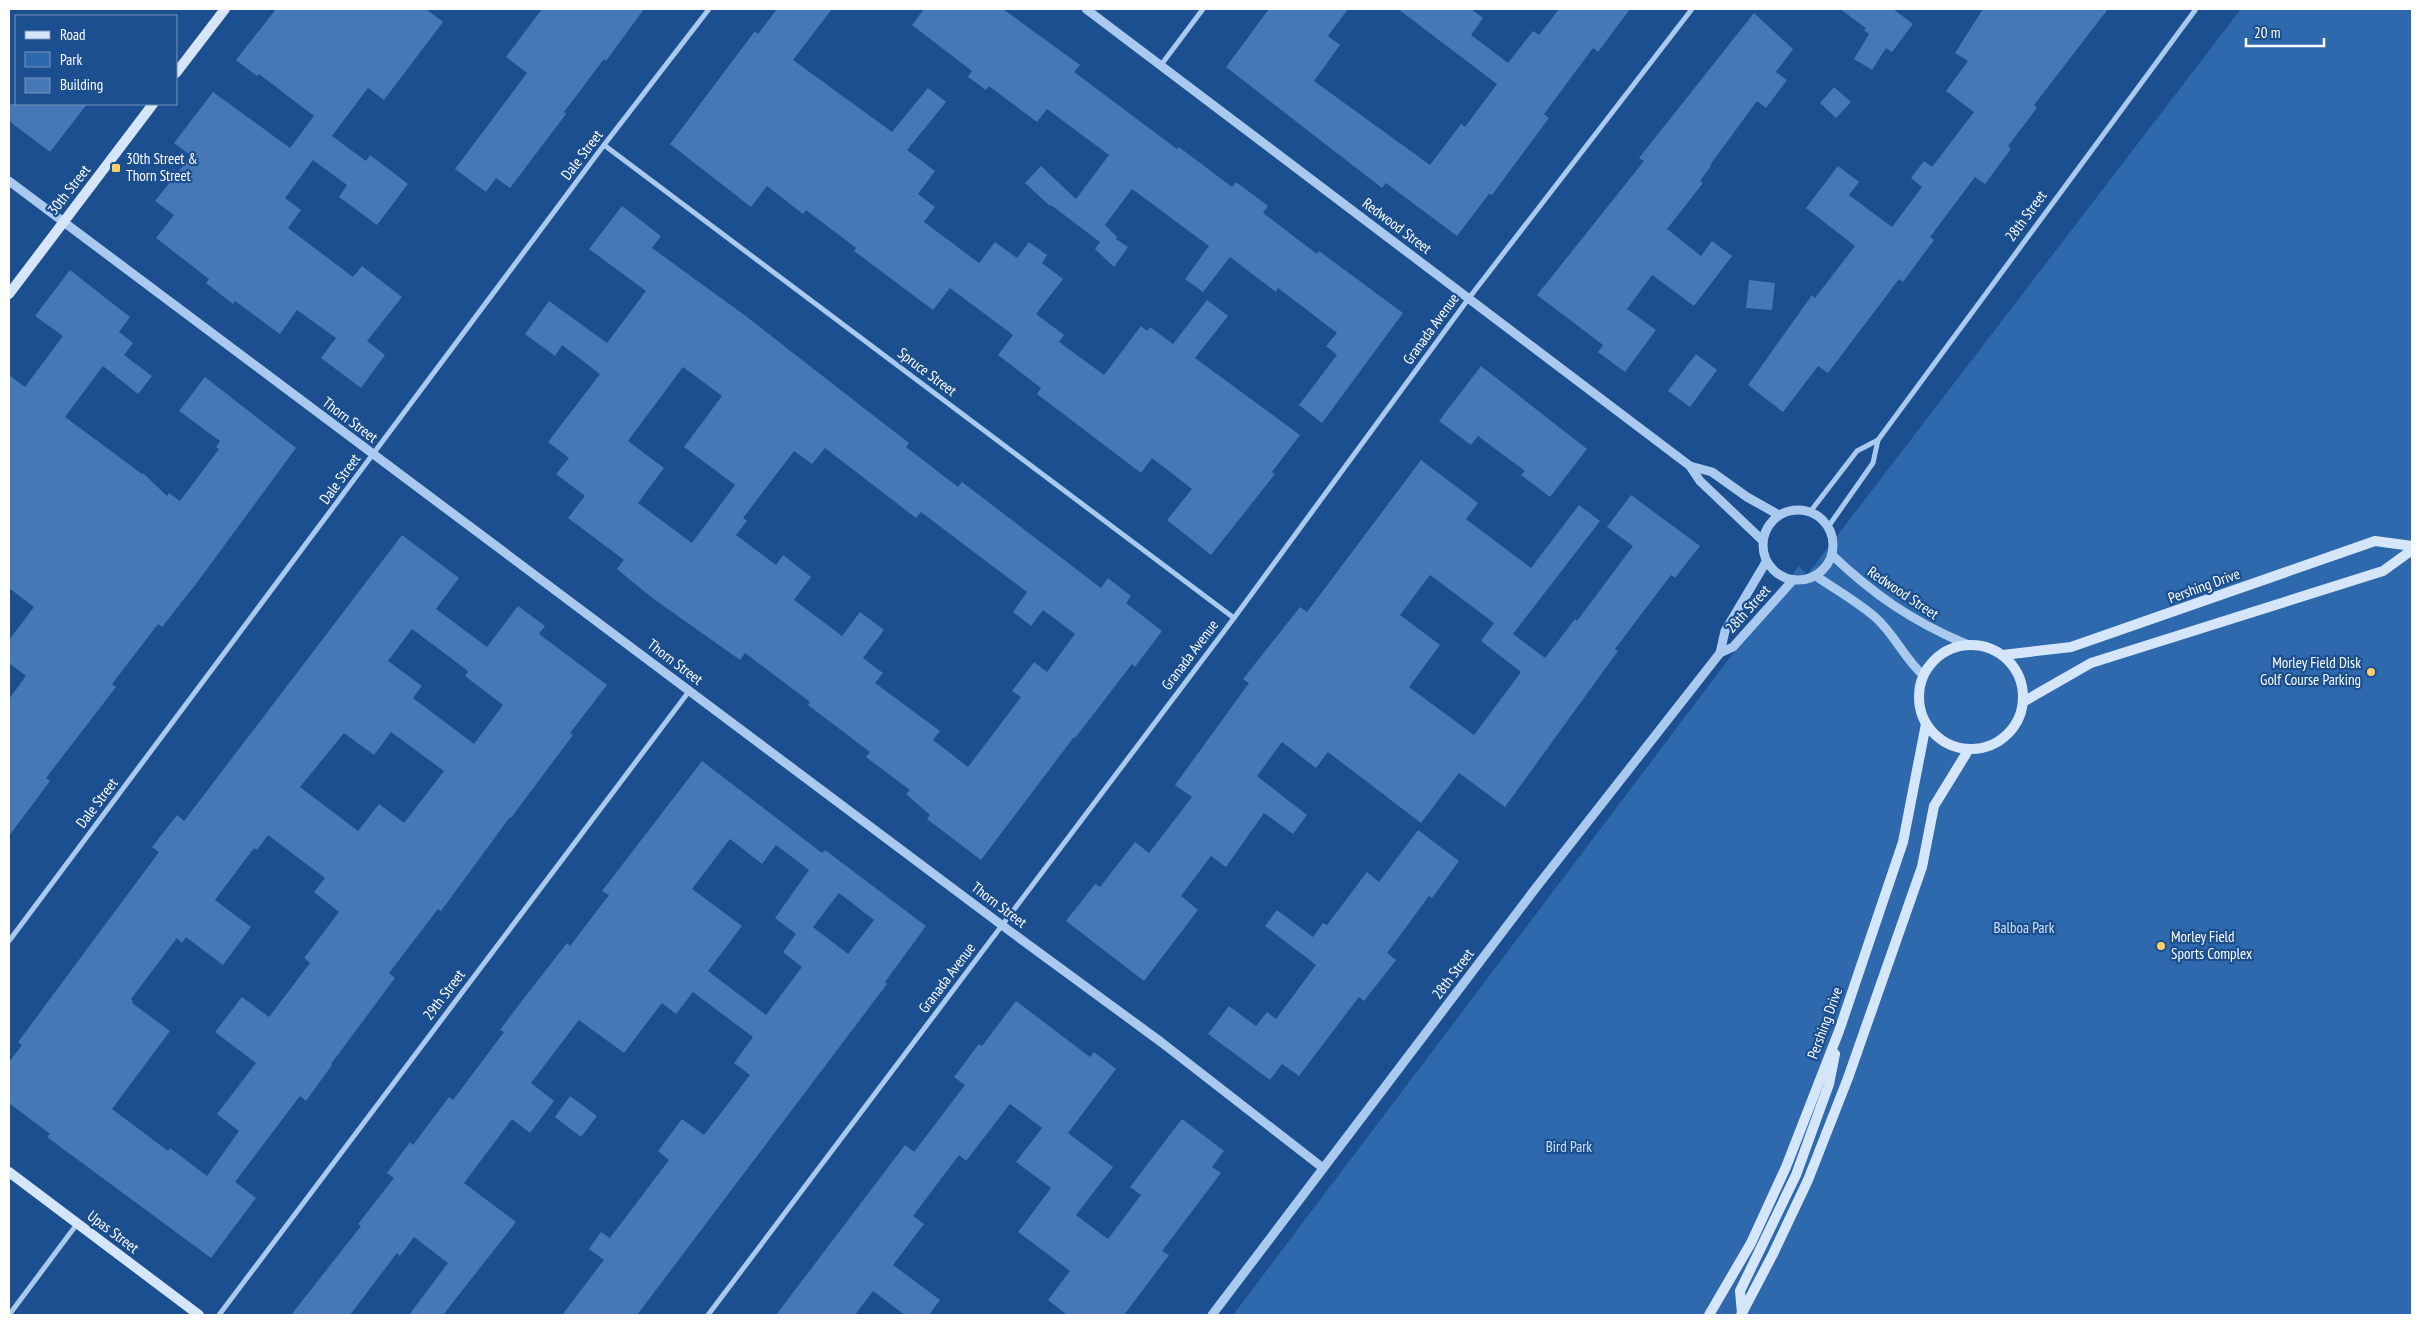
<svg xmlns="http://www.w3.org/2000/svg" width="2421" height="1324" font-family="'PT Sans Narrow',sans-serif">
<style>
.green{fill:#2e69ad}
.building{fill:#4478b7;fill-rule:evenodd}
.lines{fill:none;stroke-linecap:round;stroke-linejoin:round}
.minor{stroke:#a9c9ee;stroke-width:5}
.tertiary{stroke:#a9c9ee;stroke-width:9}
.secondary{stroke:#d6e6fa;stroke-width:10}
.poi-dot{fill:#ffd166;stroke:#1b4f8f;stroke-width:2}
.labels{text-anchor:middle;stroke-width:4.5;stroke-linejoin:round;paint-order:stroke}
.street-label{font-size:15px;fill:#fff;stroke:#1b4f8f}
.poi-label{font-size:15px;fill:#fff;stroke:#1b4f8f;text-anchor:start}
.park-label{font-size:15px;fill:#cfe3fa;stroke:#1b4f8f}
</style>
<rect width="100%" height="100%" fill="#1b4f8f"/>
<polygon class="green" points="2241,9 2412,9 2412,1315 1233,1315 1799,566 1807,575"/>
<g class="building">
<polygon points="276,9 426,9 443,22 384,100 368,88 332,136 366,161 370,155 408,184 377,225 339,197 347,185 313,160 285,198 301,210 288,228 353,277 362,266 402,297 367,341 385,355 361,388 321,358 336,338 297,310 280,334 235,301 233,304 206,283 209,279 156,238 174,215 155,201 191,156 174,143 213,92 290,148 314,116 259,74 257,76 236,60"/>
<polygon points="542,9 644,9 606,61 604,59 564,112 566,114 510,188 496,178 486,192 455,169 527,73 506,57"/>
<polygon points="777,9 832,9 793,60 892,132 928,88 946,102 907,150 935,171 918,194 935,207 924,222 979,263 995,242 1017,258 1029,242 1047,255 1042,263 1063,279 1036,314 1064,335 1059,342 1104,375 1141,326 1147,331 1150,327 1173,344 1207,300 1228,316 1195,358 1300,435 1272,472 1275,474 1211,555 1167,520 1192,489 1152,458 1141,473 1037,394 1041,388 998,355 1013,335 950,288 933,310 854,251 856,248 806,210 803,214 767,186 751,207 670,144 755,31 758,34"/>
<polygon points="924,9 1003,9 1080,65 1074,72 1177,149 1179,147 1232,187 1236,182 1268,206 1263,213 1317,254 1319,251 1403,313 1322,423 1299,405 1337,355 1326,346 1337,333 1278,288 1276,292 1230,257 1203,292 1185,279 1209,246 1132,189 1105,225 1117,237 1116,239 1128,247 1114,267 1095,249 1100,242 1051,205 1050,206 1025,183 1041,166 1076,199 1109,155 1047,109 1037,122 989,86 986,90 968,77 972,71 912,25"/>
<polygon points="1269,9 1348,9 1328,36 1340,45 1314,81 1430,165 1461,124 1465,127 1497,84 1398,9 1471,9 1483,18 1471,35 1508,63 1533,31 1539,35 1559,9 1630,9 1598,52 1593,48 1544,114 1549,118 1492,195 1489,194 1457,236 1386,183 1382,188 1226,67"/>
<polygon points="1840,9 1893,9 1913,24 1892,52 1886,48 1872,70 1854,59 1869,34 1864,30 1866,28"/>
<polygon points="1983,9 2108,9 2034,105 2037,108 2008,146 2011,149 1985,184 1975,177 1930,237 1934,240 1903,282 1899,279 1828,373 1818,366 1783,412 1748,385 1812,295 1815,298 1855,246 1806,208 1838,166 1859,182 1849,195 1892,227 1922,187 1911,178 1924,161 1932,167 1974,112 1946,91 1968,61 1955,53"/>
<polygon points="1754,13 1793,49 1776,72 1787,80 1766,108 1757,101 1710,165 1711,166 1700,181 1703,183 1667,229 1701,256 1712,241 1732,256 1694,306 1652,275 1627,309 1656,330 1625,372 1598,352 1603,345 1537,295 1644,161 1639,158"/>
<polygon points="1834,87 1851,102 1836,118 1820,103"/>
<polygon points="9,104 87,104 50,152 9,121"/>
<path d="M 622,206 L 661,236 L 652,248 L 743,314 L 874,416 L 909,443 L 906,447 L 958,487 L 962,482 L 1101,588 L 1108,578 L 1131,596 L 1126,603 L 1162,631 L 1135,667 L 1132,664 L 1075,738 L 1074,737 L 981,860 L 927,819 L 930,815 L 906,794 L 910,790 L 866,757 L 870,752 L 808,705 L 810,702 L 745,653 L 740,660 L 651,597 L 617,569 L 624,560 L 568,518 L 585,496 L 556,474 L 569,458 L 548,442 L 600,374 L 562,345 L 555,356 L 525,334 L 549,301 L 607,343 L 646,291 L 589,249 ZM 683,367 L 722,396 L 684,447 L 735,485 L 692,543 L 638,503 L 664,468 L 628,441 ZM 825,448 L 916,518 L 921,512 L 1027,592 L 1013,612 L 1031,626 L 1043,610 L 1075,634 L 1047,672 L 1034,662 L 1012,691 L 1021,697 L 968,767 L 933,740 L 940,731 L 875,683 L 883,673 L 863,658 L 884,630 L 860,612 L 842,636 L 794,600 L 811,577 L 783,555 L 776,565 L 736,535 L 747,521 L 743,518 L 794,451 L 812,464 Z"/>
<polygon points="70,270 130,317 119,332 133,343 124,355 152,376 138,394 103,366 65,417 142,474 143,473 167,496 169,493 180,501 219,449 216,447 220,441 179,411 205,377 296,448 196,584 162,627 158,624 112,684 116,687 46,778 50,781 9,836 9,699 26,676 9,663 9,640 34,607 9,588 9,375 25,387 63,336 35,316"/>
<polygon points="1749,280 1775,283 1772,310 1746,308"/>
<polygon points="1696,354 1717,370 1690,407 1668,391"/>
<polygon points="1481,366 1587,449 1550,497 1521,475 1525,471 1478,436 1471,445 1439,421"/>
<path d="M 1421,460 L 1478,503 L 1466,519 L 1531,568 L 1579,505 L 1600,521 L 1513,634 L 1545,658 L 1575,619 L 1577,621 L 1633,546 L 1607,527 L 1631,495 L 1700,546 L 1675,578 L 1671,575 L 1615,649 L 1618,651 L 1505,807 L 1459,773 L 1421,823 L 1328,752 L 1316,768 L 1282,742 L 1257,776 L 1307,815 L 1293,834 L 1264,813 L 1226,867 L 1211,856 L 1181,896 L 1198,910 L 1144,981 L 1066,921 L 1095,884 L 1100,887 L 1135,842 L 1149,853 L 1192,797 L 1175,785 L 1249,683 L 1243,679 L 1300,607 L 1307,612 ZM 1430,575 L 1494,623 L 1481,641 L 1521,672 L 1474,735 L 1409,687 L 1440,645 L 1400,615 Z"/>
<path d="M 402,535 L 459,578 L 436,609 L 487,647 L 518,606 L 545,626 L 539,634 L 607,685 L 570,733 L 573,735 L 540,779 L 511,818 L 510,817 L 441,911 L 438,909 L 389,973 L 395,978 L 331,1064 L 332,1065 L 306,1101 L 300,1096 L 235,1182 L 256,1198 L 211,1258 L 47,1137 L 50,1134 L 9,1103 L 9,1062 L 22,1045 L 18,1042 L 159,852 L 152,847 L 177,815 L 184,821 ZM 412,629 L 468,671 L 465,676 L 503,705 L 474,744 L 413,698 L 422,686 L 388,661 ZM 391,732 L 444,771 L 404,823 L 379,804 L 358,831 L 300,787 L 344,733 L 374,755 ZM 268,835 L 325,878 L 314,892 L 339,912 L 304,958 L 310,963 L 269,1017 L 242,997 L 215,1032 L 256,1063 L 217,1114 L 239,1131 L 207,1176 L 170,1148 L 168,1151 L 112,1109 L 170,1031 L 132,1003 L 133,1001 L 131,999 L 177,938 L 182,943 L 186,937 L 223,965 L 251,927 L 215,900 L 254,848 L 257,850 Z"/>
<path d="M 702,761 L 822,853 L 825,850 L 926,926 L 885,982 L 887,984 L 637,1315 L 562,1315 L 604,1260 L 589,1249 L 601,1232 L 610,1238 L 669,1160 L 658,1151 L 682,1119 L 704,1135 L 750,1075 L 734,1063 L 753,1037 L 693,992 L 676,1014 L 662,1003 L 624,1053 L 579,1020 L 531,1083 L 554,1101 L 530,1133 L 512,1119 L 464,1183 L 516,1222 L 443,1315 L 409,1315 L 448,1263 L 414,1237 L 400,1256 L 397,1253 L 350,1315 L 291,1315 L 361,1226 L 358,1224 L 394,1178 L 387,1173 L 410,1142 L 413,1145 L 449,1097 L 453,1100 L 504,1032 L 500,1030 L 524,998 L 567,943 L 570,946 L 609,895 L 602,891 ZM 730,839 L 762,864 L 776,845 L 809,870 L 775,918 L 796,934 L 783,952 L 802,967 L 766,1015 L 708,971 L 742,926 L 692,889 ZM 839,893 L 874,920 L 848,954 L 813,927 Z"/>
<polygon points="1418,830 1459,861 1432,898 1429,896 1387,953 1396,960 1364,1001 1359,997 1299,1076 1282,1064 1270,1080 1208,1034 1229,1006 1256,1026 1267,1012 1276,1019 1316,965 1265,926 1277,910 1313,937 1323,923 1327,925 1367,872 1379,882"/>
<polygon points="1016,1001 1090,1057 1094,1052 1116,1069 1068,1133 1113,1167 1076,1215 1108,1239 1141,1195 1130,1187 1182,1119 1224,1151 1212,1167 1221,1173 1162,1251 1169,1255 1124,1315 1067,1315 1048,1300 1070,1271 1018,1232 1051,1188 1016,1162 1042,1128 1010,1104 966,1161 959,1155 913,1216 924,1224 893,1265 940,1300 929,1315 905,1315 873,1291 855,1315 776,1315 905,1145 914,1152 965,1085 954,1077 979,1044 982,1046"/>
<polygon points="570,1096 597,1116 581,1137 555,1117"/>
</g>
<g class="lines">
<g class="minor">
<polyline points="1161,65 1203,9"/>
<polyline points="604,145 1234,618"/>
<polyline points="1810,512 1857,451 1878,440 2196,9"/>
<polyline points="1828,527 1873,463 1878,440"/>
<polyline points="9,941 604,145 709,9"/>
<polyline points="9,1315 77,1224"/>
<polyline points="219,1315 690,690"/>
<polyline points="708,1315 1234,618 1469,298 1692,9"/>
</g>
<g class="tertiary">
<polyline points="1086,9 1690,466 1700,481 1762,540"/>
<polyline points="9,181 1003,926 1161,1042 1323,1168"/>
<polyline points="1690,466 1712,472 1747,497 1779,515"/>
<circle cx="1798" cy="545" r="35"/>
<path d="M 1832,555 C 1874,595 1912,621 1966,644"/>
<path d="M 1816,576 C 1836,590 1858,602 1876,618 C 1895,635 1904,658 1923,675"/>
<polyline points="1720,653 1733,647 1793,580"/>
<polyline points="1212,1315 1535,889 1720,653 1725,631 1766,562"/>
</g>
<g class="secondary">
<polyline points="176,73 225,9"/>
<polyline points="9,294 153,104"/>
<circle cx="1971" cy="697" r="52"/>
<polyline points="2003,655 2071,647 2375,541 2412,546"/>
<polyline points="2023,702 2091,663 2383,571 2412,550"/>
<polyline points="9,1172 199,1315"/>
<polyline points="1742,1313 1740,1291 1796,1175 1829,1084 1835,1054"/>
<polyline points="1709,1315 1751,1243 1786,1167 1839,1031 1903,842 1926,724"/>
<polyline points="1741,1315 1773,1254 1808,1180 1848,1078 1922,867 1934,806 1969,749"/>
</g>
</g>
<g class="poi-dot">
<rect x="111" y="163" width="10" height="10" rx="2.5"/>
<circle cx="2371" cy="672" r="5"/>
<circle cx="2161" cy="946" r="5"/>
</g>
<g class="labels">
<g class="street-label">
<text transform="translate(582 155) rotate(-53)" y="5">Dale Street</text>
<text transform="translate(69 190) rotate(-52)" y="5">30th Street</text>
<text transform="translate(2026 216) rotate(-54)" y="5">28th Street</text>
<text transform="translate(1397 226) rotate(37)" y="5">Redwood Street</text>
<text transform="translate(1431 329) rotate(-54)" y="5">Granada Avenue</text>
<text transform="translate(927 372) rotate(37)" y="5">Spruce Street</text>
<text transform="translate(350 420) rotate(37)" y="5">Thorn Street</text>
<text transform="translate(340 479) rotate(-54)" y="5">Dale Street</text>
<text transform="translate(2204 586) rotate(-20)" y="5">Pershing Drive</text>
<text transform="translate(1903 593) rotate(34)" y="5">Redwood Street</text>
<text transform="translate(1748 609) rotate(-48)" y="5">28th Street</text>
<text transform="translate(1190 655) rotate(-53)" y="5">Granada Avenue</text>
<text transform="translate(675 662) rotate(37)" y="5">Thorn Street</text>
<text transform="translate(97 803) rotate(-53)" y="5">Dale Street</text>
<text transform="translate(999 905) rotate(37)" y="5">Thorn Street</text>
<text transform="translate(1453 974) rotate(-53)" y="5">28th Street</text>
<text transform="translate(947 978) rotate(-53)" y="5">Granada Avenue</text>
<text transform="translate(444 995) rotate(-53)" y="5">29th Street</text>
<text transform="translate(1825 1023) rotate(-70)" y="5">Pershing Drive</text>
<text transform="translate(113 1232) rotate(37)" y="5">Upas Street</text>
</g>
<g class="poi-label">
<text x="126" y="164">30th Street &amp;<tspan x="126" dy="17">Thorn Street</tspan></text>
<text x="2361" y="668" text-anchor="end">Morley Field Disk<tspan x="2361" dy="17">Golf Course Parking</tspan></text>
<text x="2171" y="942">Morley Field<tspan x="2171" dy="17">Sports Complex</tspan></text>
</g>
<g class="park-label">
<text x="2024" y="933">Balboa Park</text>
<text x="1569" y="1152">Bird Park</text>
</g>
</g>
<rect width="2421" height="1324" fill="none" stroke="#ffffff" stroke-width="20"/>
<rect x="15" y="15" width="162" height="90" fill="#1b4f8f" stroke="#7695bc"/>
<rect x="25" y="31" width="25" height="8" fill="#d6e6fa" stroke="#7695bc"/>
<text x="60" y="40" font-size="15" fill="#ffffff">Road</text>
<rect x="25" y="52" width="25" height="15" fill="#2e69ad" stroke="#7695bc"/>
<text x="60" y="65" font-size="15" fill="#ffffff">Park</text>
<rect x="25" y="78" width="25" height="15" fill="#4478b7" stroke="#7695bc"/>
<text x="60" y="90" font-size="15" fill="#ffffff">Building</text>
<path d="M2246 38v8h78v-8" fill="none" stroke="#ffffff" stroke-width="2.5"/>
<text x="2254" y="38" font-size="15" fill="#ffffff" stroke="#1b4f8f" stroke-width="4" paint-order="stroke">20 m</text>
</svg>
